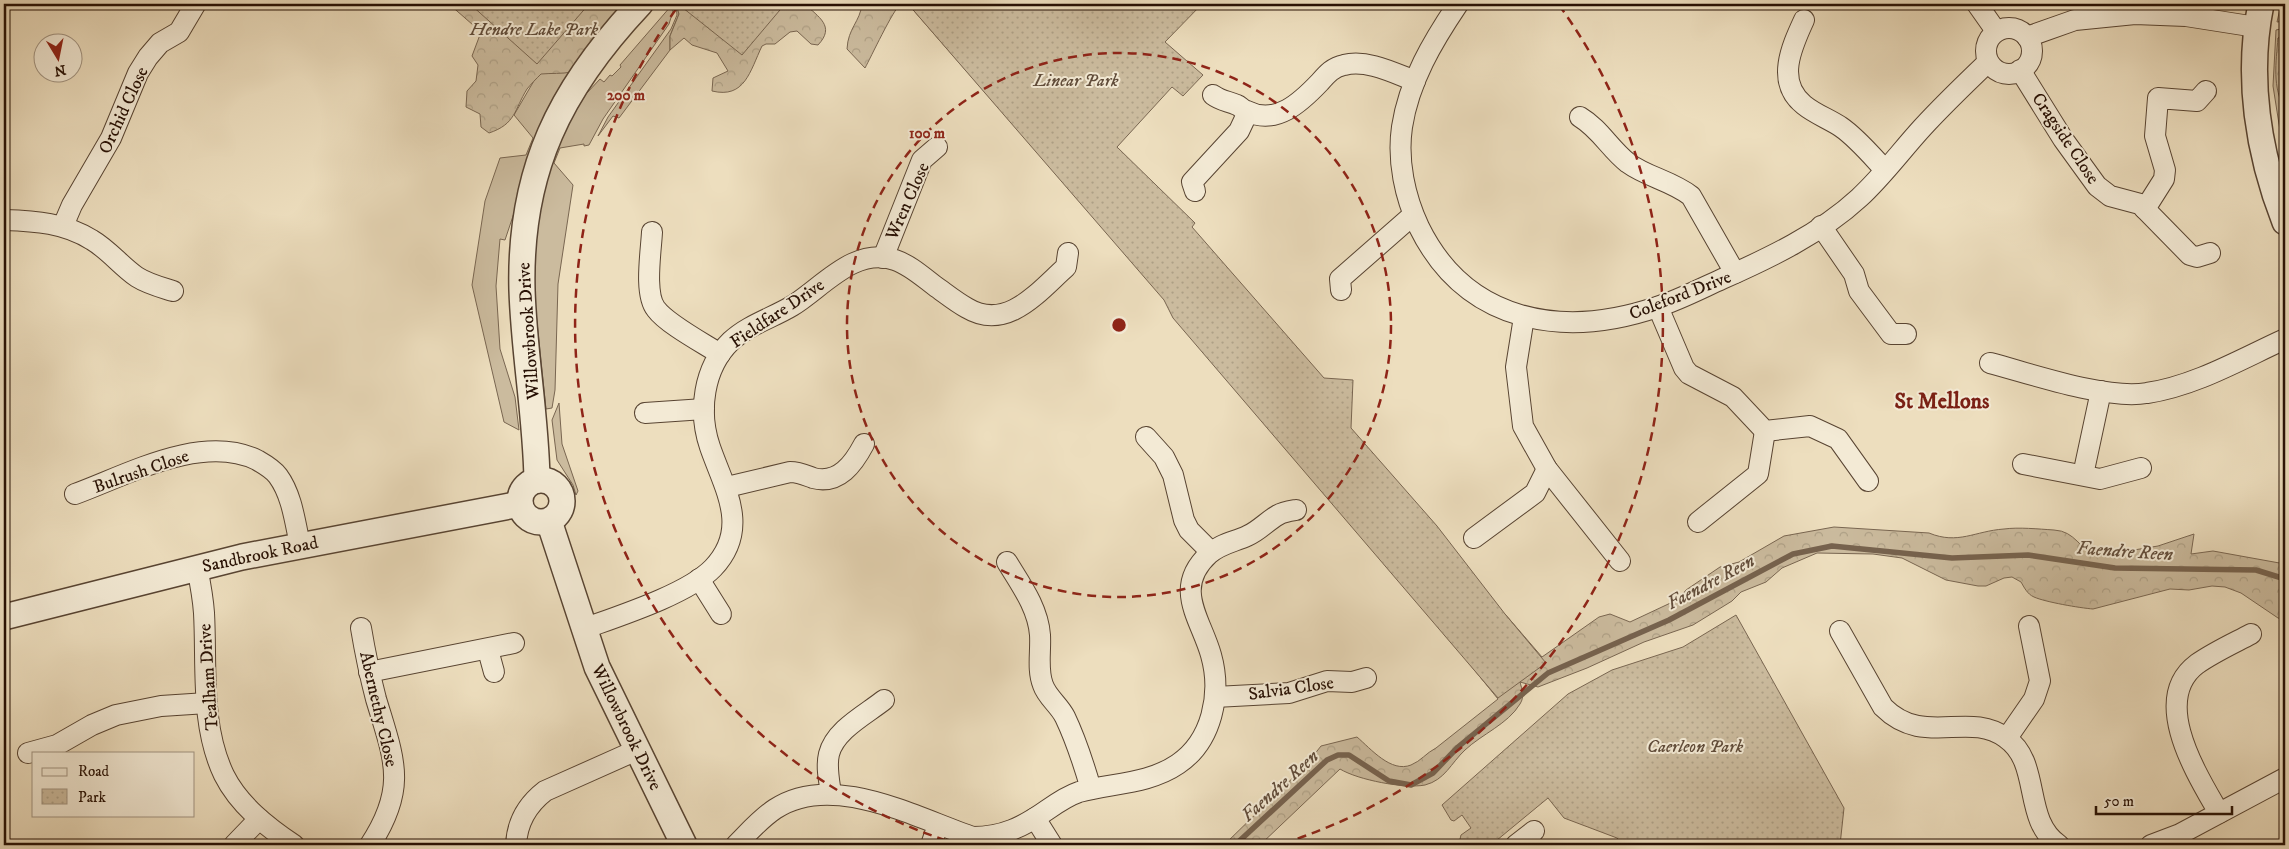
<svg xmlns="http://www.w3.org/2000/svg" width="2289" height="849" font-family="'IM FELL DW Pica',serif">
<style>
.grass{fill:#cbbb9e;stroke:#796651}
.forest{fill:url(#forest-crowns);stroke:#796651}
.park{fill:url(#park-dots);stroke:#796651}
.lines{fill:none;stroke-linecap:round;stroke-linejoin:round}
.stream{stroke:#76624e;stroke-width:5.5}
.minor-casing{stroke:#584432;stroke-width:22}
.tertiary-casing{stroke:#584432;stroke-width:28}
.minor{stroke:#f3ead5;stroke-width:20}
.tertiary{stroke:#f3ead5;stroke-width:25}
.ring{fill:none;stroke:#8f2418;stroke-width:2.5;stroke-dasharray:9 6}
.labels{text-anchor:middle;stroke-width:4;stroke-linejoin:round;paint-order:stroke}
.park-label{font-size:18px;font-style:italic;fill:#604c3a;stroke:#f3ead5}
.street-label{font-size:18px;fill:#271004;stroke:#f3ead5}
.water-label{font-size:19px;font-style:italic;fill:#624d3b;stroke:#f3ead5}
.district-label{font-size:22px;font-weight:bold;fill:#7a1f14;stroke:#f3ead5}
.centre{fill:#8f2418;stroke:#f3ead5;stroke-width:2.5}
.ring-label{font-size:15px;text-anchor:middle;font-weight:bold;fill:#8f2418;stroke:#f3ead5;stroke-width:4;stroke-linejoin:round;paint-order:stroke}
</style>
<defs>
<pattern id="forest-crowns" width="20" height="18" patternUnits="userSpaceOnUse" patternTransform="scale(1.25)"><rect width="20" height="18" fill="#cbbb9e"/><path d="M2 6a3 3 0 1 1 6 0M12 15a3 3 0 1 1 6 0" fill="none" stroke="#aea086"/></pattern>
<pattern id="park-dots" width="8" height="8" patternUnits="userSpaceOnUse" patternTransform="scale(1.25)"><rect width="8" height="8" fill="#cbbb9e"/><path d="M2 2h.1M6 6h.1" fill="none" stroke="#aea086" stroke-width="1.8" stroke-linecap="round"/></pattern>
</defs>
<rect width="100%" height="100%" fill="#eddebe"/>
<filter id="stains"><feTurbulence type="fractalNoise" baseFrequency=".004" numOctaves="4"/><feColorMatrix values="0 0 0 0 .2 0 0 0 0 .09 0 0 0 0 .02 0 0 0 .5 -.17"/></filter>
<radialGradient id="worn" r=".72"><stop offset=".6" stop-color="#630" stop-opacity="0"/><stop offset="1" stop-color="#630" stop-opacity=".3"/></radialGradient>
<g class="grass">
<polygon points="626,4 520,195 505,240 500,239 496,286 500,349 515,397 519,430 504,422 472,285 485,201 500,158 526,155 533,138 514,115 542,67"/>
<polygon points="676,4 679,14 670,36 670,50 619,118 613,116 598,136 608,117 671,29 677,15"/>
<polygon points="2281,4 2285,4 2285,36 2278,38 2281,102 2285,109 2285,162 2273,86 2276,30 2285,28 2285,21 2277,22"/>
<polygon points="671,6 673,11 669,24 603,119 589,145 584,146 584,144 560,148 554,163 573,185 558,284 555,390 552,408 546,409 532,273 544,178 572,109 600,79 604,82 610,75 612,76 621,67 620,65"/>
<polygon points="559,403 562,444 578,491 576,495 573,485 557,460 552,420"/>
</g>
<g class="forest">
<path d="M 449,4 L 626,4 L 572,72 C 561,74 552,73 541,74 C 536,79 531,84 527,89 C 514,110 516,124 489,133 L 481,127 L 480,114 L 466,107 L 467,91 L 476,81 L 478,65 L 472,56 L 481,32 Z"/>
<path d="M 676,4 L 805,4 C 818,17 836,26 818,45 L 811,44 L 797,31 L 790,32 L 775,44 L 766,44 L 762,46 C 750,71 745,99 712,91 L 713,78 L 728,71 L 717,53 L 692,45 L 684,38 L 670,50 L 670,36 L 679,14 Z"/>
<path d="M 862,4 L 947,4 L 996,105 L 908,4 C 905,5 902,4 900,5 C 894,8 870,59 865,68 L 847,49 C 848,28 860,22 862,4 Z"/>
<path d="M 2285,36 L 2285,109 C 2272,88 2276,62 2278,38 Z"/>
<path d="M 1834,527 L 1929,533 C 1958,545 1975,531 2004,529 C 2019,527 2038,529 2054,530 C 2076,531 2079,550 2098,556 L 2158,546 L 2194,534 L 2191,554 L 2213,551 L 2285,564 L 2285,620 L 2278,618 L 2241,593 L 2225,587 L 2212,586 L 2189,590 L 2170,589 L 2093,609 C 2080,608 2045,602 2034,597 C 2027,594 2024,587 2021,582 L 2012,577 L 2004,578 L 1986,586 L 1978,586 L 1946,580 L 1902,558 L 1873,554 L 1817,553 L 1782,568 L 1766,582 L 1741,592 L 1732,601 L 1693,625 L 1644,642 L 1587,668 L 1538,687 L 1520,682 C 1522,690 1525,696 1520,704 C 1508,724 1482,734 1465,750 C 1451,763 1445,780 1425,785 C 1405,789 1358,780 1340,769 L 1260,845 L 1224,845 L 1306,765 L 1321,746 L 1357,737 C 1371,749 1391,773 1411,765 C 1421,761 1426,753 1436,748 L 1498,699 L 1467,661 L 1505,614 L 1542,657 L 1599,617 L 1610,614 L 1630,622 L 1679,599 L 1686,590 L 1720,567 L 1739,562 L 1784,536 Z"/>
</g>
<g class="park">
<polygon points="470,4 589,4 537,64"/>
<polygon points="678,4 785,4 742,55"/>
<polygon points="908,4 1202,4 1165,42 1203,75 1183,96 1172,87 1117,147 1195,223 1192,227 1324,378 1353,380 1351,428 1437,526 1505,614 1546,663 1498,698 1173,318 1164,300"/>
<polygon points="1736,615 1844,808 1840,845 1623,845 1617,838 1564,818 1548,798 1491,845 1465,845 1460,839 1461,835 1471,828 1462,815 1454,821 1451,820 1442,805 1568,694 1612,670 1683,647"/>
</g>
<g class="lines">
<polyline class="stream" points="1235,845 1327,760 1338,755 1349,755 1389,781 1411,785 1433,773 1458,747 1548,673 1669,620 1793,554 1832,546 1952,558 2028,555 2115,568 2256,570 2285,579"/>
<g class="minor-casing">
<g id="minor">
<path d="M 1458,4 C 1433,41 1409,81 1402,127 C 1397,161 1405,197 1419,227 C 1466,323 1563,339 1657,307 C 1679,300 1700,289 1722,279 C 1769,258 1820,234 1859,198 C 1882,177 1901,151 1922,128 C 1943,105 1966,83 1988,62"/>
<polyline points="1977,4 1996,31"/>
<path d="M 1804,20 C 1792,46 1775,82 1804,105 C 1815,114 1829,119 1841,127 C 1857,138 1871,155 1885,170"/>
<circle cx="2009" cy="51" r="23"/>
<polyline points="2027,37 2075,20 2135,14 2186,16 2256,27"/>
<polyline points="2020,70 2063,139 2097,186 2110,196 2140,204 2190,255 2197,257 2210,253"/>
<path d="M 1213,95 C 1221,101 1228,101 1237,105 C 1240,106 1243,110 1247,111 C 1276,126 1301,102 1320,82 C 1327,74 1333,67 1344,65 C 1367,59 1394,73 1415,81"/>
<path d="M 1580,117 C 1600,129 1610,149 1628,163 C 1647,177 1672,181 1691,196 L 1735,273"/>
<polyline points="1195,191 1192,182 1239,131 1248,112"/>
<polyline points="2145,209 2164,179 2165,170 2155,136 2158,98 2197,101 2206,91"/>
<path d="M 4,220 C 36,221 65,223 92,240 C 109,250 121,266 137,277 C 148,284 160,287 173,291"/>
<polyline points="63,226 72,205 111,138 138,73 148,57 160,43 179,32 195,5"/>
<polyline points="1821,226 1854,274 1859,291 1891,334 1906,334"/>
<path d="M 652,232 C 651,252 644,294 656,309 C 667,324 703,343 720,354"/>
<polyline points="883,258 922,160 937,147"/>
<polyline points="1341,290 1340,279 1413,215"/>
<polyline points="1658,307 1684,368 1689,374 1733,397 1765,431 1810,426 1838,439 1868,481"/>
<polyline points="1524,317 1516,367 1523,426 1547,469 1620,561"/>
<path d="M 1990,363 C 2032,374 2106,400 2147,393 C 2195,386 2241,359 2285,339"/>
<polyline points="645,413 704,409"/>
<polyline points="1146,437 1164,457 1173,475 1184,520 1189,530 1211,552"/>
<polyline points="2023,464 2100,479 2141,468"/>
<polyline points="2083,475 2101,391"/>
<path d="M 727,487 L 790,472 C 799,472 805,475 813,478 C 839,485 854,463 864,444"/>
<path d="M 75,494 C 127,475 202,433 257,460 C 264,464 273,469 278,476 C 292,495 295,522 300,545"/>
<polyline points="1698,522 1758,474 1765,431"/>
<polyline points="1474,538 1535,493 1547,469"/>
<path d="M 1007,562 C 1021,585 1038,608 1040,635 C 1041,652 1037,670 1043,685 C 1047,697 1059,705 1065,717 C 1076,740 1084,765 1091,789"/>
<path d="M 197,567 C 200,582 203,598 204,613 C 207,666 200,725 224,775 C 239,805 267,827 294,845"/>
<polyline points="699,579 721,614"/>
<path d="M 361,628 C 365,652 370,676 376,699 C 394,759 408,787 370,845"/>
<path d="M 583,629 C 619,616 688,594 713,568 C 751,528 724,488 710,447 C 698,412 703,368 731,341 C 748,325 772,318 792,306 C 822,288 854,246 895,260 C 910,265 923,277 935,286 C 945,293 956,302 967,308 C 1007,332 1039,291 1066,267 L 1068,253"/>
<path d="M 1840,631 L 1883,707 C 1924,748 1968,710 2006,738 C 2042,763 2022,820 2059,845"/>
<polyline points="488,650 494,672"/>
<polyline points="369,672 514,643"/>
<polyline points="1215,697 1289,693 1327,681 1352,682 1366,678"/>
<polyline points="2007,738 2034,699 2040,681 2029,626"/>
<polyline points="28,753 57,745 92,725 116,715 161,706 207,703"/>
<path d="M 831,793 C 829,780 826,767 829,754 C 835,730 865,715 884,700"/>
<path d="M 2219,813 C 2198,776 2149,700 2197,664 C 2214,652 2234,643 2251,634"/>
<polyline points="1035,818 1052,845"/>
<polyline points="234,845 259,819"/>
<path d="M 516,845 C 517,822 527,805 545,791 L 637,750"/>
<path d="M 736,845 C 748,833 760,819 775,809 C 832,771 916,818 973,837 C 1002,837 1023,827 1047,810 C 1057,803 1067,796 1079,792 C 1112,783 1149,784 1178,764 C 1212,741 1222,694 1211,655 C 1201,619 1172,588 1209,554 C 1220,544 1234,542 1247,536 C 1259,531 1267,521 1278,515 C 1283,512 1290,511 1296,510"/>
<polyline points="931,845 938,825"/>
<polyline points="1516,845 1534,831"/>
<polyline points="2151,845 2180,834 2285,778"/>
</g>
</g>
<g class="tertiary-casing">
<g id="tertiary">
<path d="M 2261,4 C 2246,77 2258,153 2285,222"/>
<circle cx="541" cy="501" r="21"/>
<path d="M 537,480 C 536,416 524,354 522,290 C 519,171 560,89 640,4"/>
<polyline points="549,521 597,667 684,845"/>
<polyline points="4,617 242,557 520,504"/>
</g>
</g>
<use href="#minor" class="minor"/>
<use href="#tertiary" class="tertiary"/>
</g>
<g class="ring">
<circle cx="1119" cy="325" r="272"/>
<path d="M960 845A544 544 0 0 1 679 5M1559 5A544 544 0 0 1 1278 845"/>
</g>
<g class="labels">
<g class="park-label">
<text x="534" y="35">Hendre Lake Park</text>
<text x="1076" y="86">Linear Park</text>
<text x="1695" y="752">Caerleon Park</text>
</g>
<g class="street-label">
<text transform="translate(123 110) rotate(-65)" y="6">Orchid Close</text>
<text transform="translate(2066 138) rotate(56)" y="6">Cragside Close</text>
<text transform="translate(907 201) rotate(-66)" y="6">Wren Close</text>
<text transform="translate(1680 295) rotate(-21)" y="6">Coleford Drive</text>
<text transform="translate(777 313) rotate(-34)" y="6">Fieldfare Drive</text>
<text transform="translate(528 331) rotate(-94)" y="6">Willowbrook Drive</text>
<text transform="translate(141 471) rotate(-19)" y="6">Bulrush Close</text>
<text transform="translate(260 554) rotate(-12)" y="6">Sandbrook Road</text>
<text transform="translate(208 677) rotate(-94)" y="6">Tealham Drive</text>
<text transform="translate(1291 688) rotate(-8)" y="6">Salvia Close</text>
<text transform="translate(379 709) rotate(77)" y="6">Abernethy Close</text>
<text transform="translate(627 727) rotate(64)" y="6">Willowbrook Drive</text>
</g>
<g class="water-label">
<text transform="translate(2125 550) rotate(4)" y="7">Faendre Reen</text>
<text transform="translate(1710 581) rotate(-28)" y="7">Faendre Reen</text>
<text transform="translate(1279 785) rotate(-42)" y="7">Faendre Reen</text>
</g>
<g class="district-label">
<text x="1942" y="408">St Mellons</text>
</g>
</g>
<circle cx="1119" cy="325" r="8" class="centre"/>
<g class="ring-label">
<text x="626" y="100">200 m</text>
<text x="927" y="138">100 m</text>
</g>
<rect width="2289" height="849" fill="none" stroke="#eddebe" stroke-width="20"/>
<rect x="5" y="5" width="2279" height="839" fill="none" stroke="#271004" stroke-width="2.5"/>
<rect x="10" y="10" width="2269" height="829" fill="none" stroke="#271004"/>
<rect x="32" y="752" width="162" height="65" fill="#f3ead5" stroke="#a19381"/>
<rect x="42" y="768" width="25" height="8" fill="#f3ead5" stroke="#a19381"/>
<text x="78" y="776" font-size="15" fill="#271004">Road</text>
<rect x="42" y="789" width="25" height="15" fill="url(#park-dots)" stroke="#a19381"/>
<text x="78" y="802" font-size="15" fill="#271004">Park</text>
<g transform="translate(58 58) rotate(170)"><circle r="24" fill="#f3ead5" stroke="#a19381"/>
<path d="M0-4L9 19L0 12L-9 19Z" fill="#8f2418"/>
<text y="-8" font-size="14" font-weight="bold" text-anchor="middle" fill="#271004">N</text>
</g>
<path d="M2096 806v8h136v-8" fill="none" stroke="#271004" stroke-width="2.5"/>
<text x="2104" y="806" font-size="15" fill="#271004" stroke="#f3ead5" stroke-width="4" paint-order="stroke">50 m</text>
<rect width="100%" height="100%" filter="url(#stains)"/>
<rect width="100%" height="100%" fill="url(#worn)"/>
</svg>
